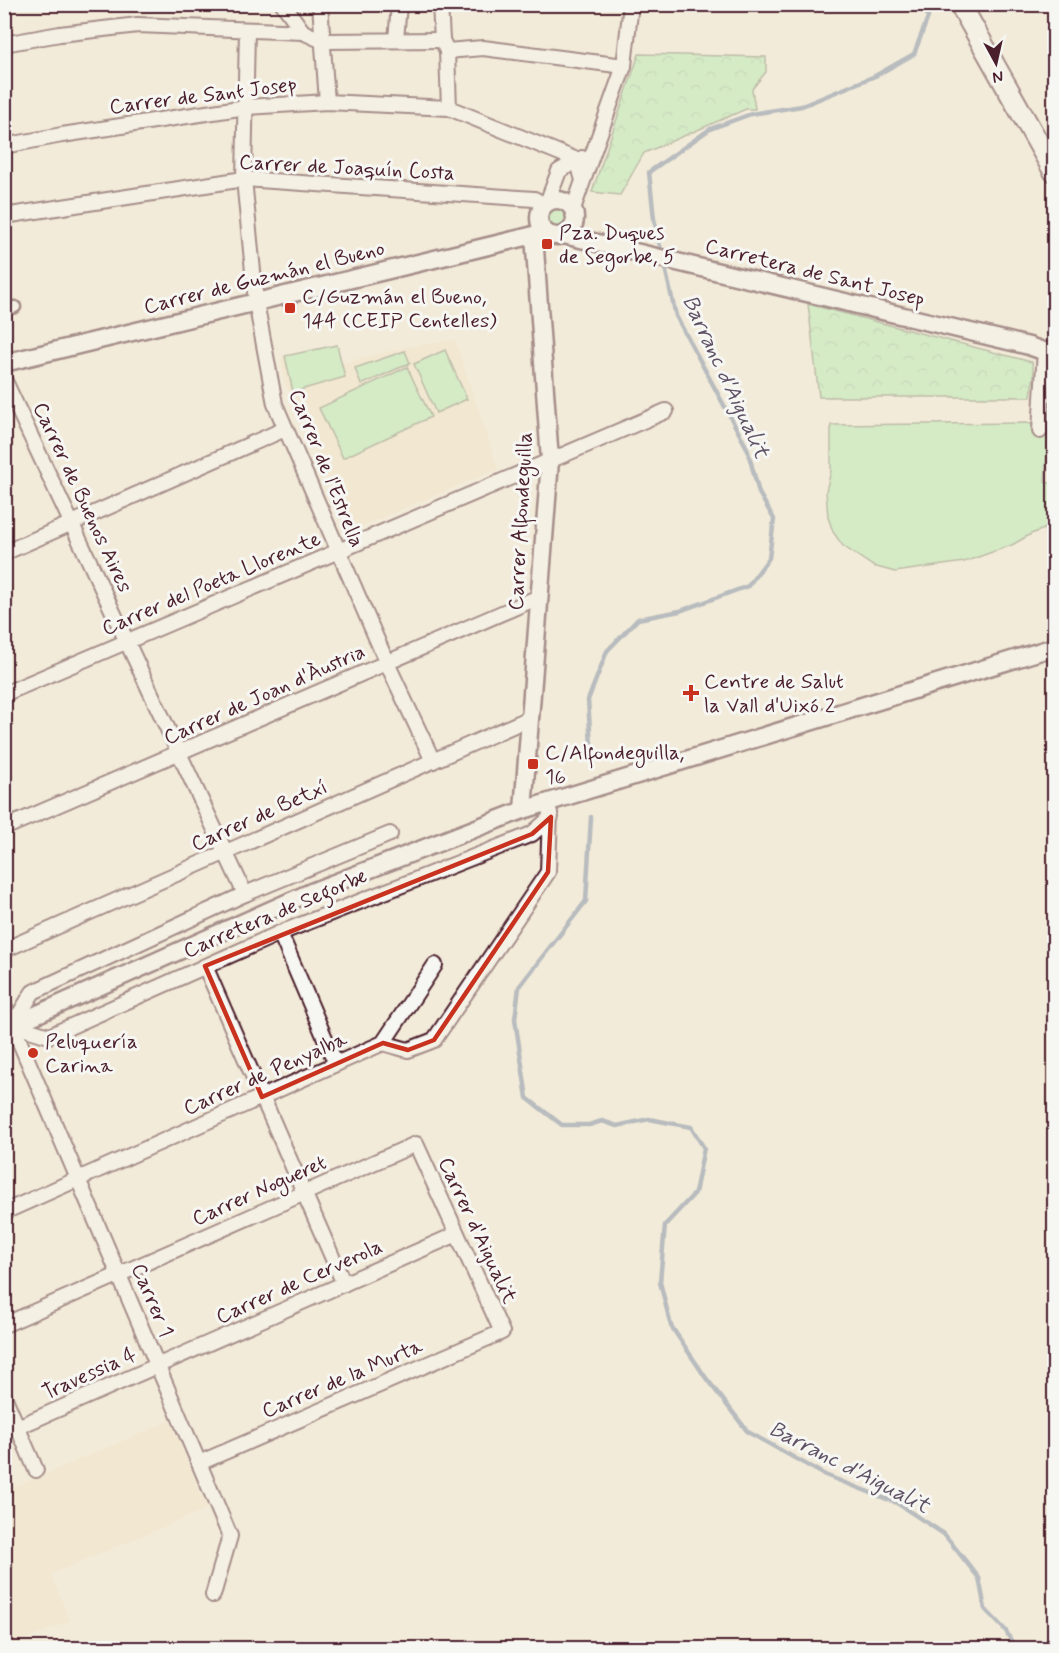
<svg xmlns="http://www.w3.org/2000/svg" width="1059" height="1653" font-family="Mynerve,sans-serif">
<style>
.built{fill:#f1e3c8}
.green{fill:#b1eaaf;stroke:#7e846d;stroke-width:1.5}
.park{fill:url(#park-crowns);stroke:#7e846d;stroke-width:1.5}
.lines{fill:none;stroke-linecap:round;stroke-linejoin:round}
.stream{stroke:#72839e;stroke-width:4.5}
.pedestrian-casing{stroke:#4a1f2b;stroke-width:15}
.minor-casing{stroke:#4a1f2b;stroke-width:18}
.tertiary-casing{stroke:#4a1f2b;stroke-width:21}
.secondary-casing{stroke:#4a1f2b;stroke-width:24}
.pedestrian{stroke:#f6f6f2;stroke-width:10}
.minor{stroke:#f6f6f2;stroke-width:14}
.tertiary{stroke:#f6f6f2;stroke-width:16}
.secondary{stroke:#f6f6f2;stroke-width:20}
.marked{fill:none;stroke:#c8321e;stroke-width:4.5;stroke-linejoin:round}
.poi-dot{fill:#c8321e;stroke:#f6f6f2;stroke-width:2}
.labels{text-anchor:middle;stroke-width:6;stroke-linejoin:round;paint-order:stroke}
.street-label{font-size:21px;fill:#4a1f2b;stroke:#f6f6f2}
.poi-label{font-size:21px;fill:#4a1f2b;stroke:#f6f6f2;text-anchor:start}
.water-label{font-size:22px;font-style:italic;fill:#5e5165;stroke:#f6f6f2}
</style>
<defs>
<pattern id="park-crowns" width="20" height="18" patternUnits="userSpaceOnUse" patternTransform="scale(1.5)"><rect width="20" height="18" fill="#b1eaaf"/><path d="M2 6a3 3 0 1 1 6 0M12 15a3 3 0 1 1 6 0" fill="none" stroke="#9ac897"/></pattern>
</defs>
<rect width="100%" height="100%" fill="#f3ebd9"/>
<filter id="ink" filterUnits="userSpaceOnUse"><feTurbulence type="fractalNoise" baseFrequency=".0167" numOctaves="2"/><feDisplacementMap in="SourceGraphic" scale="12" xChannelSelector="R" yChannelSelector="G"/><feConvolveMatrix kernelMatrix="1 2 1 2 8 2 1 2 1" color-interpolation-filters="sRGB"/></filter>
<g filter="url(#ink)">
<g class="built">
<polygon points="455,340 498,469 352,530 284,381 281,358 337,345 342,363 406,347"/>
<polygon points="170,1421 207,1509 51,1574 70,1621 5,1648 5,1491"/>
</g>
<g class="green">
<circle cx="558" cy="219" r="10"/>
<polygon points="337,345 345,377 293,392 285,356"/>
<polygon points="445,350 467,399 436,413 414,364"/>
<polygon points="405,351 410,363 361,385 355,368"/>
<polygon points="407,367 431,417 343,458 319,408"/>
<polygon points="1029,423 1048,433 1045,482 1054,484 1054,524 1049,527 1031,534 1012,545 964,562 895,572 873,566 843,546 833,532 828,517 826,491 831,471 831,425"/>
</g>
<g class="park">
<polygon points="639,54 766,57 766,72 752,89 755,109 746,109 644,153 620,195 592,192"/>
<polygon points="808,304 1032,362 1034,374 1031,397 819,397"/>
</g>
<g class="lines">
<g class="stream">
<polyline points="662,255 654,219 649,172 710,129 751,114 802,106 875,76 914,54 928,17 924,4"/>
<polyline points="592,760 588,700 607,651 638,619 680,611 748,586 769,558 774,519 759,493 747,448 676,316 664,263"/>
<polyline points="591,817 586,901 519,987 515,1019 527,1098 562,1125 589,1125 602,1121 617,1126 649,1119 691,1127 704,1148 695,1193 665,1225 660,1282 671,1326 706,1378 748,1432 825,1475 897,1503 944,1534 979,1578 985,1609 1006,1631 1015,1648"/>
</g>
<g class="pedestrian-casing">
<polyline id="pedestrian" points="4,309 15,307"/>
</g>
<g class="minor-casing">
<g id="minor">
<polyline points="283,4 303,32"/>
<polyline points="320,4 327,102"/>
<polyline points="440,4 442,40 447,51 449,108"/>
<polyline points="247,30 244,179 256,302 275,404 387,663 433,761"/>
<polyline points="396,40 399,4"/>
<polyline points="4,44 60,34 138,25 303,32 323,41 442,40"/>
<polyline points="447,51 483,48 624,66"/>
<polyline points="4,146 62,135 246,107 327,102 449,108 577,160 583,180"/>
<polyline points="547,203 559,171 582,158"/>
<polyline points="573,209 624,66 631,4"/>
<polyline points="4,216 244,179 534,199 545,205"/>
<polyline points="4,379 245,894"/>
<polyline points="1040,431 1045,350"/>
<polyline points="4,553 285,429"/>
<polyline points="4,694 666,411"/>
<polyline points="4,828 539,597"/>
<polyline points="280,933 336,1064"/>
<polyline points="4,950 530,718"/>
<polyline points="205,966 344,1284"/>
<polyline points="4,1005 230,1536 213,1595"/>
<polyline points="13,1025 49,1036 280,933 532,834 551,817"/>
<polyline points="13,1025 33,992 245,894 390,834"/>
<polyline points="383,1043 408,1050 434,1040 548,872 550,812"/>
<polyline points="4,1212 383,1043 435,965"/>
<polyline points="4,1325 416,1144 502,1332 199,1463"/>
<polyline points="4,1396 36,1470"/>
<polyline points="4,1433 457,1234"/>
</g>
</g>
<g class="tertiary-casing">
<g id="tertiary">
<circle cx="557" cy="218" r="18"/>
<polyline points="564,235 1029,346 1054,355"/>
<polyline points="4,363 534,235 542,230"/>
<polyline points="523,810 550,461 534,235"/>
<polyline points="4,1029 311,892 523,810 1054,647"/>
</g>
</g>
<g class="secondary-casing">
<polyline id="secondary" points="960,4 1054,171"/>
</g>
<use href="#pedestrian" class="pedestrian"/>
<use href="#minor" class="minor"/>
<use href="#tertiary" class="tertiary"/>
<use href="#secondary" class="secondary"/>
</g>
</g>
<path d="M0 0H1059V1653H0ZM 551,817 L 548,872 L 434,1040 L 408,1050 L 383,1043 L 262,1097 L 205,966 L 532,834 Z" fill="#f3ebd9" fill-opacity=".55" fill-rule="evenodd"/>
<path class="marked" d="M 551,817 L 548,872 L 434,1040 L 408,1050 L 383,1043 L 262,1097 L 205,966 L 532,834 Z"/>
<g class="poi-dot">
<rect x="541" y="238" width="12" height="12" rx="3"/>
<rect x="284" y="302" width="12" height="12" rx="3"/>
<path d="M688 684h6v6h6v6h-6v6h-6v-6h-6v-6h6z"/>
<rect x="527" y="758" width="12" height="12" rx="3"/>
<circle cx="33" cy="1053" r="6"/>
</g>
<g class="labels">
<g class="street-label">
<text transform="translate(203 95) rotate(-7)" y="7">Carrer de Sant Josep</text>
<text transform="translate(347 167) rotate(3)" y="7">Carrer de Joaquín Costa</text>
<text transform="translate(815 272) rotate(14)" y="7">Carretera de Sant Josep</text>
<text transform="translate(264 277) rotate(-14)" y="7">Carrer de Guzmán el Bueno</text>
<text transform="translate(327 468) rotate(68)" y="7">Carrer de l'Estrella</text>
<text transform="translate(83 497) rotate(65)" y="7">Carrer de Buenos Aires</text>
<text transform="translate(520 521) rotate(-87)" y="7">Carrer Alfondeguilla</text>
<text transform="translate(211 583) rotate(-23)" y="7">Carrer del Poeta Llorente</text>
<text transform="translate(264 694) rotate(-24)" y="7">Carrer de Joan d'Àustria</text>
<text transform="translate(259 815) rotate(-24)" y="7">Carrer de Betxí</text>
<text transform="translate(275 913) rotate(-23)" y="7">Carretera de Segorbe</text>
<text transform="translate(265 1073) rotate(-24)" y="7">Carrer de Penyalba</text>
<text transform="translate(259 1190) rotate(-24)" y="7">Carrer Nogueret</text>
<text transform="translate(478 1230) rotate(65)" y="7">Carrer d'Aigualit</text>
<text transform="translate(299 1281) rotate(-24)" y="7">Carrer de Cerverola</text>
<text transform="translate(153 1300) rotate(67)" y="7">Carrer 1</text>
<text transform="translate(89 1373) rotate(-24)" y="7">Travessia 4</text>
<text transform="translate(342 1378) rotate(-23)" y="7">Carrer de la Murta</text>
</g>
<g class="poi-label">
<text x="559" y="239">Pza. Duques<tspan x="559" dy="24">de Segorbe, 5</tspan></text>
<text x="302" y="303">C/Guzmán el Bueno,<tspan x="302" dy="24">144 (CEIP Centelles)</tspan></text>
<text x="704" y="688">Centre de Salut<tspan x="704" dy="24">la Vall d'Uixó 2</tspan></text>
<text x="545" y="759">C/Alfondeguilla,<tspan x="545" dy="24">16</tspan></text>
<text x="45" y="1048">Peluquería<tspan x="45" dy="24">Carina</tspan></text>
</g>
<g class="water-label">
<text transform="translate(727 376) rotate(65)" y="8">Barranc d'Aigualit</text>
<text transform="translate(850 1466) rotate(27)" y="8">Barranc d'Aigualit</text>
</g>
</g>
<rect width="1059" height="1653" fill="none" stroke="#f6f6f2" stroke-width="24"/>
<rect x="12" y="12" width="1035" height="1629" fill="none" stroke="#4a1f2b" stroke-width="2" filter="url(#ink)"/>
<g transform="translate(996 63) rotate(172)" stroke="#f6f6f2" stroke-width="4.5" paint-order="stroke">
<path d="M0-4.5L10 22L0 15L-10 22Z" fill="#4a1f2b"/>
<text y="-9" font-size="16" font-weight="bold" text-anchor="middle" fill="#4a1f2b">N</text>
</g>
</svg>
